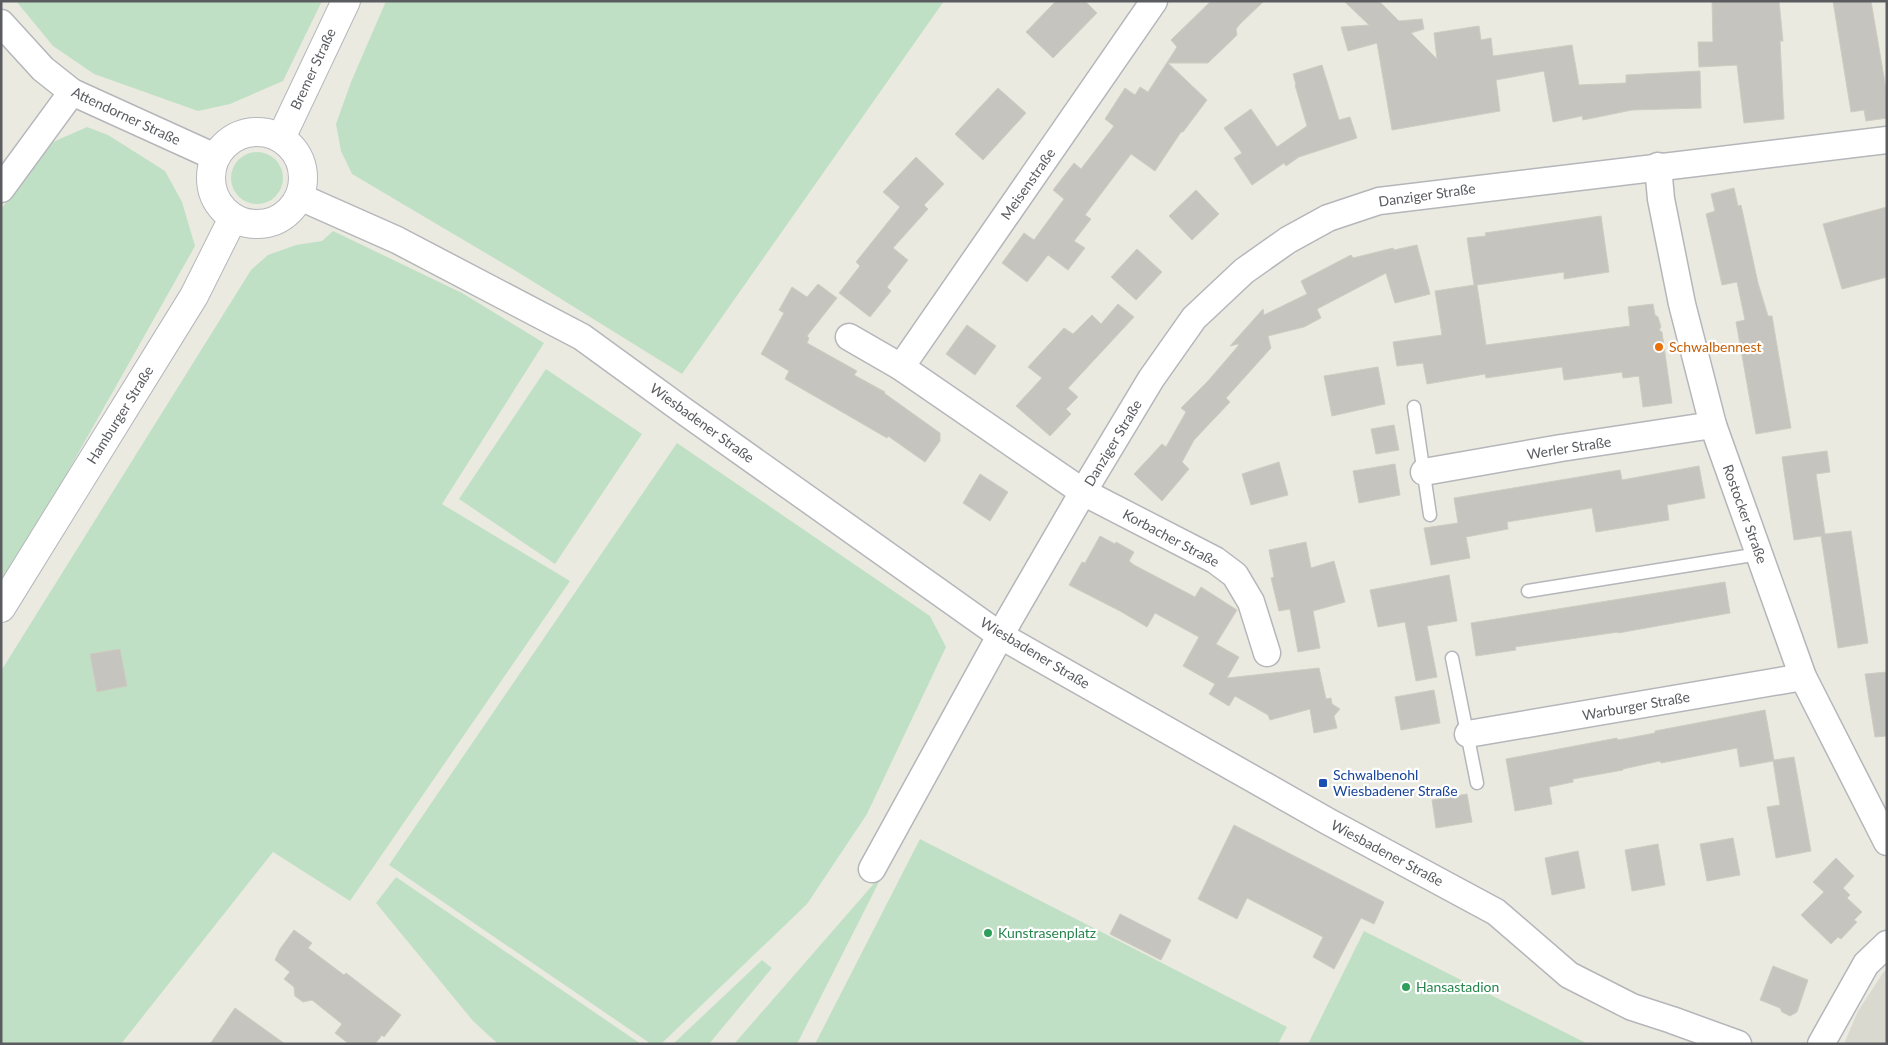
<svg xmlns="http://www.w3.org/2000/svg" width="1888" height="1045" font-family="Lato,sans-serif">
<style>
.education{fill:#dad9d0}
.green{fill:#c0e0c5}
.building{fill:#c6c4be;stroke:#cfccc1}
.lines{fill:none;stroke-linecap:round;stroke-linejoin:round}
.lane-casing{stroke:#b4b6ba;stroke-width:15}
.street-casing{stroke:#b4b6ba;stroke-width:29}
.secondary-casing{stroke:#b5b7bc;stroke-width:30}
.lane{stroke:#fff;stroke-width:12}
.street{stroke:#fff;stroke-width:26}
.secondary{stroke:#fff;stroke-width:28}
.food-dot{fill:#e8710a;stroke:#fff;stroke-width:2}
.transit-dot{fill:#1a4fb4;stroke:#fff;stroke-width:2}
.leisure-dot{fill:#2e9e5b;stroke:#fff;stroke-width:2}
.labels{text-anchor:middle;stroke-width:4.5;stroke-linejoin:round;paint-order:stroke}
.street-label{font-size:14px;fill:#5a5c60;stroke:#fff}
.food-label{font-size:14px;fill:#c56008;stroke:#fff;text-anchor:start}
.transit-label{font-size:14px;fill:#164399;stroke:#fff;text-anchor:start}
.leisure-label{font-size:14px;fill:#27864d;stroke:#fff;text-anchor:start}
</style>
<rect width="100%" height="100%" fill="#ebeae1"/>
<polygon class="education" points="1887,969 1887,1044 1844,1044 1858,1011 1883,973"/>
<g class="green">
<polygon points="16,1 322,1 283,81 230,104 198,111 94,74 53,46"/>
<polygon points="386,1 944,1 682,374 516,271 352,174 341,151 336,124 351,82"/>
<polygon points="87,127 108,135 165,171 182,202 195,246 1,590 1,209 53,142"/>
<circle cx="257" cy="178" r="26"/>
<polygon points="333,231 462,293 544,343 442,504 570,581 350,901 273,852 121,1044 1,1044 1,671 251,270 268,255 296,245 322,241"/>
<polygon points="546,369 642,434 555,564 459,499"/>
<polygon points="677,443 930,616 946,647 867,814 807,904 661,1044 651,1044 389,865"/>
<polygon points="920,839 1287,1027 1278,1044 815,1044"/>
<polygon points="884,872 797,1044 734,1044"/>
<polygon points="396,877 641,1044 498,1044 473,1021 376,903"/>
<polygon points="1364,931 1588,1044 1308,1044"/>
<polygon points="762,960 772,968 709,1044 673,1044"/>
</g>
<g class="building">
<polygon points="1056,1 1085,1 1097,13 1053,58 1026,32"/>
<polygon points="1211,1 1264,1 1240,24 1236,29 1237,35 1208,63 1168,63 1207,100 1183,132 1181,132 1155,171 1131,154 1085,215 1091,219 1074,241 1085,248 1068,270 1048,255 1027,282 1002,263 1024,233 1034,240 1064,199 1053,190 1074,163 1081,169 1114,126 1105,119 1125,88 1135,95 1140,87 1148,92 1177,47 1171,40"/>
<polygon points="1344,1 1379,1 1399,21 1422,19 1424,29 1411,33 1437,59 1434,33 1479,26 1481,40 1491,38 1493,56 1572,45 1579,85 1626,83 1626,75 1700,71 1701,108 1632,110 1583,120 1582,116 1553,122 1544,71 1496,80 1500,111 1392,130 1377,43 1348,51 1341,27 1369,25"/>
<polygon points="1712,1 1779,1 1783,41 1780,41 1784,119 1744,123 1737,65 1699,67 1698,42 1713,42"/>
<polygon points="1833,1 1871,1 1887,95 1887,118 1866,121 1864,110 1851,112"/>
<polygon points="1322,65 1339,120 1350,117 1357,138 1299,157 1286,166 1284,163 1252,185 1234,158 1242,153 1224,128 1251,109 1277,147 1307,126 1295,85 1296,85 1293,74"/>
<polygon points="998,88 1026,113 983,160 955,134"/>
<polygon points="916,157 944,184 924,205 928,209 893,248 908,260 887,287 891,291 870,317 839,293 860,266 856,262 900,207 883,192"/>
<polygon points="1734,188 1738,206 1741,205 1758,283 1768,316 1772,316 1791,428 1756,434 1736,322 1745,320 1737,282 1722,285 1706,214 1715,211 1711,194"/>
<polygon points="1196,190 1219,214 1192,240 1169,216"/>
<polygon points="1887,207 1887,277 1842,289 1823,224"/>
<polygon points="1601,216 1609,272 1564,279 1564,272 1477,285 1486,345 1630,326 1628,307 1653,304 1655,315 1658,317 1661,327 1659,330 1662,332 1672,403 1643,407 1639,376 1623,378 1622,372 1564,380 1562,367 1486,378 1485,374 1427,384 1423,363 1397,366 1393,342 1442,335 1435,291 1474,285 1467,238 1486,236 1485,233"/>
<polygon points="1417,245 1430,294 1395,303 1386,273 1317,309 1321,318 1304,327 1268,336 1271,348 1226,398 1230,402 1194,440 1182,462 1189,469 1162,501 1134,474 1162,444 1166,447 1186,412 1181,408 1208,381 1239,345 1238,344 1230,346 1263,309 1264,315 1307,294 1301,281 1351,255 1353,258 1393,248 1394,250"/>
<polygon points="1137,249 1162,272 1136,300 1111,277"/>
<polygon points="818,284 837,298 807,336 809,338 807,343 857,371 854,375 885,392 884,393 940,433 940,441 925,462 888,436 887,438 785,379 789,371 761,354 784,313 779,310 792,287 807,297"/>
<polygon points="1118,304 1134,317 1068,388 1078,397 1066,409 1071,414 1050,436 1016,406 1042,378 1028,367 1064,328 1073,334 1092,315 1101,324"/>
<polygon points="967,325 996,346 975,375 946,354"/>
<polygon points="1378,367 1385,404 1332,416 1324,376"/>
<polygon points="1394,425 1399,450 1376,454 1371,429"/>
<polygon points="1827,451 1830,472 1816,474 1825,534 1851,531 1868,643 1838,648 1821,536 1794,540 1782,457"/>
<polygon points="1279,462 1288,495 1251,505 1242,474"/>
<polygon points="1395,464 1400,495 1359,503 1353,471"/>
<polygon points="1699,466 1705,498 1667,505 1669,520 1596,532 1592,508 1507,522 1508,529 1466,537 1470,558 1431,565 1424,528 1458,523 1454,498 1620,470 1622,480"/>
<polygon points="980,474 1008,492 990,521 963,503"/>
<polygon points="1100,536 1115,544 1116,542 1134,552 1129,561 1134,565 1195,597 1201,587 1237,610 1216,644 1239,657 1227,678 1319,668 1326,699 1331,698 1332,704 1340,709 1334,716 1337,728 1314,733 1310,709 1270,720 1268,715 1235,696 1229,706 1209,694 1215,684 1183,666 1199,637 1155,613 1147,627 1120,611 1069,585 1082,562 1085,563"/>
<polygon points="1306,542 1311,568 1334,561 1345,602 1313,611 1320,648 1298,652 1290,609 1279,611 1271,578 1274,577 1269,550"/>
<polygon points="1449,575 1457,621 1427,626 1437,677 1416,681 1405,622 1378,627 1370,590"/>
<polygon points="1725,582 1730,613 1618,633 1618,632 1515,647 1516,650 1476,656 1471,623"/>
<polygon points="120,649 127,686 97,692 90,654"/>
<polygon points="1887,672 1887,736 1875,737 1865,674"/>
<polygon points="1434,690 1440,723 1401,730 1395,697"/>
<polygon points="1765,710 1774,760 1794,757 1811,851 1776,858 1767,807 1780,805 1773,761 1740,767 1737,748 1661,763 1660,761 1623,769 1623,770 1573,779 1573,782 1549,787 1552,804 1515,811 1506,759 1617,738 1618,740 1655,733 1655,731"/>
<polygon points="1467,794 1472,822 1436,828 1432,800"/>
<polygon points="1234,825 1384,902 1374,924 1361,918 1334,969 1313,957 1323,937 1247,898 1237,919 1198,899"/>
<polygon points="1733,838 1740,875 1707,881 1700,844"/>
<polygon points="1658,844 1665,885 1632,891 1625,850"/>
<polygon points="1578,851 1585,888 1552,895 1545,858"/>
<polygon points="1836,858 1854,876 1843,888 1850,895 1847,898 1862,912 1854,920 1857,922 1841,939 1838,937 1831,944 1801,915 1824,892 1813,882"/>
<polygon points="1120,914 1171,940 1161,960 1110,934"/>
<polygon points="294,930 312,943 308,948 344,975 346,973 401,1015 384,1037 382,1035 375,1044 349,1044 335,1033 342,1024 312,1000 303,1002 295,996 294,987 284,979 290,972 275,960 280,949"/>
<polygon points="1773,966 1808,980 1797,1012 1790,1016 1782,1012 1780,1008 1760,1000"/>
<polygon points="235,1008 285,1044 210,1044"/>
</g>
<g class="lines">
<g class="lane-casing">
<g id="lane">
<polyline points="1414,407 1430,515"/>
<polyline points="1528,591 1759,554"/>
<polyline points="1452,658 1477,783"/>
</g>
</g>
<g class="street-casing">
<g id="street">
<polyline points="1,23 43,69 72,92 215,157"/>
<polyline points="1658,166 1661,199 1682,304 1713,425 1803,677 1887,842"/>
<polyline points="1,189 72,92"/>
<polyline points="300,197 397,240 582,337 681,409 1001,636 1329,822 1496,912 1569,975 1632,1007 1672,1020 1738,1044"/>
<polyline points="849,337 901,367 1083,492 1215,560 1235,575 1251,602 1267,653"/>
<polyline points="901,367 1154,1"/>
<polyline points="1424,472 1561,448 1713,425"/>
<polyline points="1468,734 1803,677"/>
<polyline points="872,869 1010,618 1083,492 1151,379 1194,318 1244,271 1288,240 1328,218 1379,201 1887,140"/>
<polyline points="1821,1044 1866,964 1887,944"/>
</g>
</g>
<g class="secondary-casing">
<g id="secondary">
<circle cx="257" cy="178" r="46"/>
<polyline points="281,138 346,1"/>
<polyline points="1,608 194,296 233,218"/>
</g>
</g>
<use href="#lane" class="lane"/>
<use href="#street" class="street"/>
<use href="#secondary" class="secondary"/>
</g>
<circle class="food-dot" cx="1659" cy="347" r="5"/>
<rect class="transit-dot" x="1318" y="778" width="10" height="10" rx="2.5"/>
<g class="leisure-dot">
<circle cx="988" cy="933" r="5"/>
<circle cx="1406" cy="987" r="5"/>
</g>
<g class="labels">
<g class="street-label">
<text transform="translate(313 69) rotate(-65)" y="5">Bremer Straße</text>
<text transform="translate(126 116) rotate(25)" y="5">Attendorner Straße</text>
<text transform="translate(1028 184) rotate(-55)" y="5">Meisenstraße</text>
<text transform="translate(1427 195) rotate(-8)" y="5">Danziger Straße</text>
<text transform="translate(120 415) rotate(-58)" y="5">Hamburger Straße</text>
<text transform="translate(702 423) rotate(36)" y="5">Wiesbadener Straße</text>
<text transform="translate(1113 443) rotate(-59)" y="5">Danziger Straße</text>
<text transform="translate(1569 448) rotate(-9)" y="5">Werler Straße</text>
<text transform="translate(1745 514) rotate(70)" y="5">Rostocker Straße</text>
<text transform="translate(1171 538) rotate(28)" y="5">Korbacher Straße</text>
<text transform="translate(1035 653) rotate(31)" y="5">Wiesbadener Straße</text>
<text transform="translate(1636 706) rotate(-10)" y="5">Warburger Straße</text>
<text transform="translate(1387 853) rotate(28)" y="5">Wiesbadener Straße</text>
</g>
<g class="food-label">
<text x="1669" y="352">Schwalbennest</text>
</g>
<g class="transit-label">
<text x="1333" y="780">Schwalbenohl<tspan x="1333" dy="16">Wiesbadener Straße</tspan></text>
</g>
<g class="leisure-label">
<text x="998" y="938">Kunstrasenplatz</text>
<text x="1416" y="992">Hansastadion</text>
</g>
</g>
<rect width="1888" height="1045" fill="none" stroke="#5a5c60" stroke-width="5"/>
</svg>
